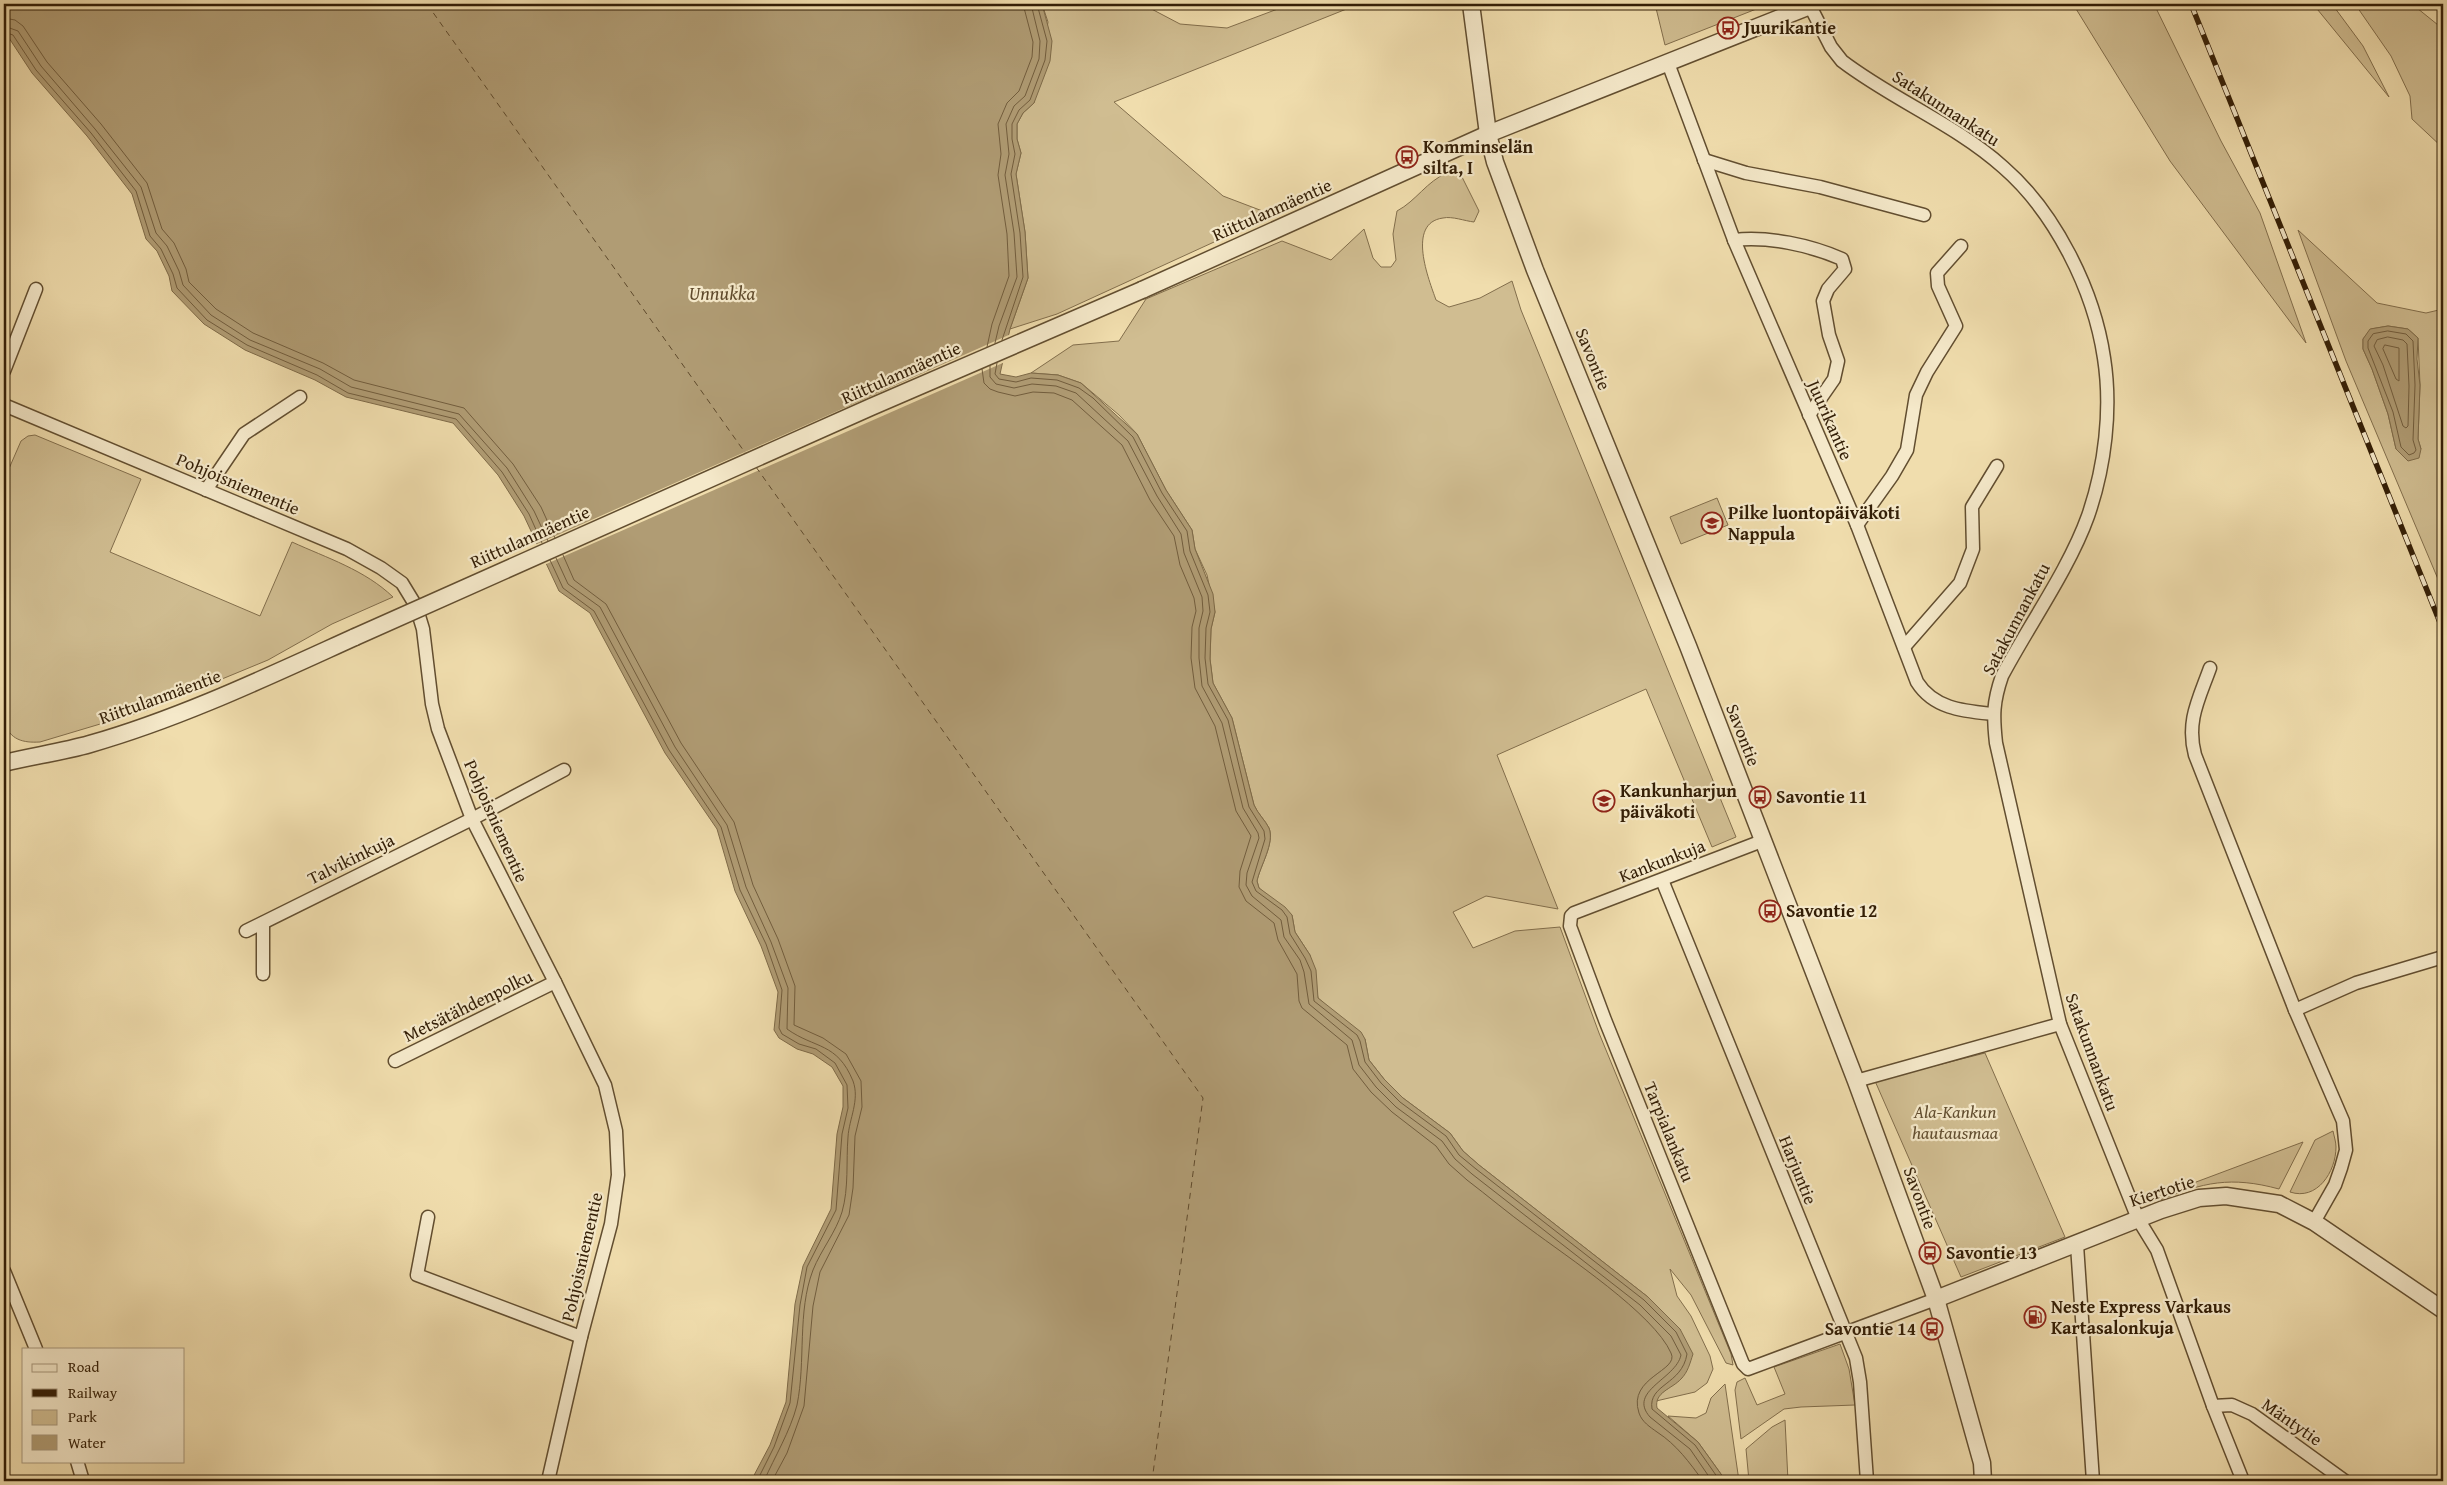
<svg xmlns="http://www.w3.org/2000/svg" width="2447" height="1485" font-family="'Gentium Book Plus',serif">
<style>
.green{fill:#d0bd91;stroke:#826e4c;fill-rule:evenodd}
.water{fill:#b09c74;stroke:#7e6a48}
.pier{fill:#f0ddad}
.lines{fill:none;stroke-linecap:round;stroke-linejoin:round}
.shore{stroke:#725d3d;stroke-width:1}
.ferry{stroke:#5f4a2c;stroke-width:1;stroke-dasharray:6 5;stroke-linecap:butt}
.minor-casing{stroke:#624e30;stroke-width:15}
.tertiary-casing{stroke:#624e30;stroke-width:19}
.minor{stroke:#f5e9ca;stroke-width:12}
.tertiary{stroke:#f5e9ca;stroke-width:16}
.rail-casing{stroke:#331e06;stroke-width:5.5}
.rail{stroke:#f5e9ca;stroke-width:4;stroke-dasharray:11;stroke-linecap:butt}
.tertiary-bridge-casing{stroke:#624e30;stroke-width:19;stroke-linecap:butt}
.tertiary-bridge{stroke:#f5e9ca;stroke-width:16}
.labels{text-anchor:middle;stroke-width:4.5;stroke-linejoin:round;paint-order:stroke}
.poi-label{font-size:18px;font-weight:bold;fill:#331e06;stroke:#f5e9ca;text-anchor:start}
.street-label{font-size:18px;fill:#331e06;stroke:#f5e9ca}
.park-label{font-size:18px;font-style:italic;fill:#624e30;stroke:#f5e9ca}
.water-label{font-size:19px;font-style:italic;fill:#5f4a2c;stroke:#f5e9ca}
</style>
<rect width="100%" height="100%" fill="#f0ddad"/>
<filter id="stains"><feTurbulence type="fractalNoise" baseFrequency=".004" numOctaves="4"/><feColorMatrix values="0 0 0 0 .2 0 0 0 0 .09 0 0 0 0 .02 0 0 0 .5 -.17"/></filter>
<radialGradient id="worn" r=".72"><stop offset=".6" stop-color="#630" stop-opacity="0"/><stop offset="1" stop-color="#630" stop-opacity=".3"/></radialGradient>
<g class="green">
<polygon points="1042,4 1142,4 1180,24 1227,28 1291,4 1359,4 1114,102 1223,196 1273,215 1057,314 1010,329 1028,278 1025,232 1016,174 1021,153 1017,139 1017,124 1023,113 1034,103 1048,22"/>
<polygon points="1655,4 1769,4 1665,45"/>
<polygon points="2073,4 2154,4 2221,141 2260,213 2306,343 2170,161"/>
<polygon points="2313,4 2332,4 2363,46 2389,97"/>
<polygon points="2355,4 2412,4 2443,29 2443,148 2412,119 2410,96 2391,56"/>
<path d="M 1447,173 L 1462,177 L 1479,211 L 1474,222 C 1465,221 1452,216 1443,218 C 1406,223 1429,280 1436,300 L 1449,307 L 1480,298 L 1512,281 L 1521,310 L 1736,837 L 1712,847 L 1646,689 L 1497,755 L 1558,909 L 1486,896 L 1453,912 L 1473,948 L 1515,931 L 1560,927 L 1599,1033 L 1731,1354 L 1733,1365 L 1726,1363 L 1691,1295 L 1670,1269 L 1677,1296 L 1691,1316 L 1710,1356 L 1713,1369 L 1707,1383 L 1695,1392 L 1656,1401 L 1659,1395 L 1682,1378 L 1680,1329 L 1648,1297 L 1479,1165 L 1463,1151 L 1450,1133 L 1403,1098 L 1384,1079 L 1369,1060 L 1365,1039 L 1318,998 L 1310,955 L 1295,932 L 1292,915 L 1259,888 L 1257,881 C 1260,866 1275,843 1269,828 C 1265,820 1258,814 1254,805 L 1232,718 L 1213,683 L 1210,659 L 1211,629 L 1215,612 L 1207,575 L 1195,549 L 1192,530 L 1166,490 L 1137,434 L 1119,415 L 1081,383 L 1058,375 L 1031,373 L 1073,345 L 1119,341 L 1146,299 L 1282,241 L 1331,260 L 1364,229 L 1373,258 L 1381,267 L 1391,267 L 1396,260 L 1393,234 L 1397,211 C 1416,201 1427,181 1447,173 Z"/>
<path d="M 2298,230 L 2377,303 L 2426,313 L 2443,309 L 2443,591 L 2346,361 ZM 2388,326 L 2408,329 L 2418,338 L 2420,385 L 2418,439 L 2421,449 L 2396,449 L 2388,414 L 2372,369 L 2363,349 L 2363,339 L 2371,329 Z"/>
<path d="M 35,435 L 141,479 L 110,552 L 260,616 L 292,542 C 327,558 365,570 393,597 L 332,624 L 268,660 L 147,710 L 40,742 C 23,743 10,740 4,722 L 4,480 L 21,441 L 28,436 Z"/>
<polygon points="1717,498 1728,525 1681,544 1670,517"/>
<polygon points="1985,1053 2065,1237 1961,1277 1875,1081"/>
<path d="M 2333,1131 C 2334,1136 2336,1142 2336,1147 C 2336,1172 2317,1201 2290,1192 L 2315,1140 Z"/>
<path d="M 2303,1142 L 2279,1189 C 2231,1176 2203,1182 2158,1201 L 2156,1197 Z"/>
<polygon points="1840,1344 1849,1369 1855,1405 1801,1407 1784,1409 1741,1439 1735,1390 1737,1382 1745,1378 1757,1405 1785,1394 1774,1367"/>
<polygon points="1725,1384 1739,1481 1726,1481 1698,1442 1668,1416 1696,1418 1706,1413 1711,1398"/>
<polygon points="1785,1420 1788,1481 1749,1481 1746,1449 1772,1427"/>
</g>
<g class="water">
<path d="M 4,4 L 1042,4 L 1052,41 L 1050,61 L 1034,103 L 1023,113 L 1017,124 L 1017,139 L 1021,153 L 1016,174 L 1025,232 L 1028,278 L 1010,329 L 1000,374 L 1016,377 L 1031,373 L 1058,375 L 1081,383 L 1137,434 L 1166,490 L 1192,530 L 1195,549 L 1213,594 L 1215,612 L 1211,629 L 1210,659 L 1213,683 L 1232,718 L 1254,805 C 1258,814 1265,820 1269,828 C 1275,843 1260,866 1257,881 L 1259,888 L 1285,907 L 1292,915 L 1295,932 L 1310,955 L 1316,970 L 1318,998 L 1361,1032 L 1365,1039 L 1369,1060 L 1384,1079 L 1403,1098 L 1450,1133 L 1463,1151 L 1479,1165 L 1648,1297 L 1680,1329 L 1693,1354 C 1690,1363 1688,1372 1681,1379 C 1672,1389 1654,1392 1657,1408 L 1698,1442 L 1726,1481 L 751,1481 L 770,1445 L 786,1402 L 795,1304 L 803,1266 L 831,1209 L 837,1134 L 843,1107 L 843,1086 L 832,1067 L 813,1054 L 797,1049 L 779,1038 L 774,1030 L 778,992 L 761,946 L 735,891 L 717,829 L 665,753 L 590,613 L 559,591 L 524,516 L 498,475 L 453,423 L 346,397 L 315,380 L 245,350 L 204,324 L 172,291 L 169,276 L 157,251 L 146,239 L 132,194 L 87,136 L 32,73 L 9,38 L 4,36 Z"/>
<polygon points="2388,326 2408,329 2418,338 2417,359 2420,385 2418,439 2421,449 2419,458 2408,461 2396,449 2388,414 2372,369 2363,349 2363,339 2370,329"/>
</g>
<polygon class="pier" points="1011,334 1005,362 544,565 535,545"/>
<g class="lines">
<g class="shore">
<polyline points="4,18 15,20 23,26 47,62 101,124 147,183 162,229 174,243 186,269 189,282 216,309 253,333 323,363 354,380 464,408 513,464 541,507 555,538"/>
<polyline points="4,26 18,31 41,66 95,129 141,187 156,233 167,246 179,271 183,285 211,315 250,340 320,369 351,387 459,414 507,468 534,511 548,541"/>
<polyline points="4,32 13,35 36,70 91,133 136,191 150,236 161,249 173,274 177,288 207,320 247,345 317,375 348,393 456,419 502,472 529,514 542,543"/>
<polygon points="2388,331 2406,334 2413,341 2415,385 2413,440 2416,450 2414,453 2409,455 2401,447 2393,412 2368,348 2368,341 2373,334"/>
<polygon points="2388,337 2403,340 2407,344 2409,386 2408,426 2406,428 2403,426 2383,365 2374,346 2377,340"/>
<polyline points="1002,340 1023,277 1020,233 1011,174 1015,154 1012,139 1012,124 1019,110 1030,100 1045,60 1047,41 1037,4"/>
<polyline points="995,343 999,326 1017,277 1014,233 1005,175 1009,154 1006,124 1014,106 1025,96 1039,59 1040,41 1031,4"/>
<polygon points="2385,345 2399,348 2399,381 2396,379 2383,349"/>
<polyline points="987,347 992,324 1009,276 1007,234 998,175 1001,154 998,124 1007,103 1019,91 1032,57 1033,42 1023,4"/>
<path d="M 997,363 L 995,374 L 999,379 L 1016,382 L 1031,378 L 1057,380 L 1079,388 L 1093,398 L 1133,437 L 1162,493 L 1187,531 L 1190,551 L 1208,595 L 1210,612 L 1206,628 L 1205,658 L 1208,684 L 1228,720 L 1249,807 L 1264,831 L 1265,839 L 1252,882 L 1256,891 L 1282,910 L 1287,917 L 1290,934 L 1305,958 L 1311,971 L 1314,1001 L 1357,1035 L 1360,1041 L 1365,1062 L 1381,1083 L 1400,1102 L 1446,1136 L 1459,1155 L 1476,1169 L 1644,1300 L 1676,1332 L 1687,1354 C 1682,1385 1648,1384 1652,1409 L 1695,1445 L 1720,1481"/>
<path d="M 990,366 L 990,377 L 996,384 L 1014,388 L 1032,384 L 1056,386 L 1076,393 L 1128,441 L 1157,496 L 1181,534 L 1184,553 L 1202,597 L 1203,611 L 1199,628 L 1199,658 L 1202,686 L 1222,723 L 1243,808 L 1258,833 L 1259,838 L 1247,873 L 1246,885 L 1252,896 L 1281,920 L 1284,937 L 1300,960 L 1304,972 L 1309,1004 L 1352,1040 L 1359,1065 L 1376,1087 L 1396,1107 L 1442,1141 L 1455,1159 L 1472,1174 L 1640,1305 L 1671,1336 L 1681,1355 C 1676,1379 1627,1391 1650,1417 L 1690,1449 L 1712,1481"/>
<path d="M 982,369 L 984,383 L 990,389 L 998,392 L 1015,396 L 1033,392 L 1054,393 L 1072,400 L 1122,445 L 1150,500 L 1174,536 L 1180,565 L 1194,598 L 1196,611 L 1192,627 L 1191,658 L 1195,688 L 1215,726 L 1236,811 L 1251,836 L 1240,871 L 1239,887 L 1246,901 L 1274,923 L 1278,940 L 1297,974 L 1299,1001 L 1302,1008 L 1347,1045 L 1353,1069 L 1371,1092 L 1392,1112 L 1436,1146 L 1449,1164 L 1467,1180 C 1488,1196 1508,1213 1530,1229 C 1566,1256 1654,1314 1671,1353 C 1680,1371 1627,1377 1639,1413 C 1642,1422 1650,1427 1657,1432 C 1677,1445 1689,1462 1703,1481"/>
<polyline points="563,555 574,580 606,604 681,743 734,822 753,885 778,939 795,986 794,1025 823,1038 846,1054 861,1081 862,1107 855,1136 853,1188 849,1215 820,1272 813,1306 804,1406 787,1453 772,1481"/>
<path d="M 556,558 L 568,584 L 600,607 L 675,747 L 727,825 L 746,887 L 771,942 L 788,988 L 787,1029 C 815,1049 837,1042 853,1081 C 860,1100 849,1119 848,1137 C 846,1161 849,1188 842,1212 C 836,1232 821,1250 813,1270 C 797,1312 806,1361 797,1405 C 790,1432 775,1456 764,1481"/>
<polyline points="550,560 563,588 594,611 669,750 721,827 740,890 766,944 782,990 779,1028 782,1034 799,1044 816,1049 835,1063 847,1085 848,1108 842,1134 836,1210 807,1267 800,1305 790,1403 774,1447 757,1481"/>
</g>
<g class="ferry">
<polyline points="427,4 746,454"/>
<polyline points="756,467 1203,1098 1152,1481"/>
</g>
<g class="minor-casing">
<g id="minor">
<path d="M 1809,4 L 1831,47 L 1842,61 C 1893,100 1955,124 2003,167 C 2055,212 2094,290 2104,358 C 2112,409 2105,467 2088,516 C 2069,569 2029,625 2002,676 C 1993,702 1993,716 1996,743 L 2060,1024 L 2138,1219 L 2157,1250 L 2213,1406 L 2243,1481"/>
<path d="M 1668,63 L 1734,240 L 1857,525 L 1917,682 C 1934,709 1964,711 1993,714"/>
<polyline points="1704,160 1746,173 1820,187 1924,215"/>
<path d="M 1734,240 C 1768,236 1810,245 1842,259 L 1845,269 L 1828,289 L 1823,301 L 1829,335 L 1838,361 L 1834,379 L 1809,415"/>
<polyline points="4,371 36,289"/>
<polyline points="4,405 347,549 381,568 402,583 416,606 423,629 432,704 438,729 472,819 555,982 605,1085 616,1131 618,1175 611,1224 581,1337 548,1481"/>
<polyline points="206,490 244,434 300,397"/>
<polyline points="1857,525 1892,476 1907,450 1916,395 1927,372 1956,326 1938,286 1937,273 1961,246"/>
<polyline points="1904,647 1960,583 1973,549 1972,507 1997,466"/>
<path d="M 2210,668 C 2199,699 2186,721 2195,755 L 2295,1010 L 2343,1121 L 2346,1150 L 2341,1168 L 2335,1185 L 2314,1222"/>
<polyline points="1762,841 1574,913 1571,916 1570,926 1605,1020 1743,1364 1748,1369 1936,1299"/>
<polyline points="1662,880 1856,1358 1860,1382 1867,1481"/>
<polyline points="246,931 472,819 564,770"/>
<polyline points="263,974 263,923"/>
<polyline points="2295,1010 2356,983 2443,957"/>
<polyline points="395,1061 555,982"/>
<polyline points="1856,1081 2060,1024"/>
<polyline points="428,1217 417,1275 581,1337"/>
<polyline points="2077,1245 2093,1481"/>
<polyline points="4,1271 36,1349"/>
<polyline points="2213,1406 2232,1405 2252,1414 2345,1481"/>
<polyline points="77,1461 83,1481"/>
</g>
</g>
<g class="tertiary-casing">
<g id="tertiary">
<polyline points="1471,4 1488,134 1495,162 1535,270 1688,646 1856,1081 1936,1299 1982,1463 1983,1481"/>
<polyline points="1142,290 1488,134 1810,6"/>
<path d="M 4,763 C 32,756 62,752 90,744 C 181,718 269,676 355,637"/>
<polyline points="1936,1299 2161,1210 2199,1198 2226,1196 2279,1204 2314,1222 2443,1310"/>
</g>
</g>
<use href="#minor" class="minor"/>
<use href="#tertiary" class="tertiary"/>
<g class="rail-casing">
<polyline id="rail" points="2191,4 2443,630"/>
</g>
<use href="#rail" class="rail"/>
<g class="tertiary-bridge-casing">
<polyline id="tertiary-bridge" points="355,637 871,407 1142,290"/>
</g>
<use href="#tertiary-bridge" class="tertiary-bridge"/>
</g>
<defs>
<g id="bus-ring" transform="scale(1.125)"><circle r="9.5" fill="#f5e9ca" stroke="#8f2418" stroke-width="1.5"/><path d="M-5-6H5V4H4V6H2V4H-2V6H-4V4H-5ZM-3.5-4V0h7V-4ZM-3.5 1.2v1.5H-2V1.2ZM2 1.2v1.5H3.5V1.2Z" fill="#8f2418"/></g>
<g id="school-ring" transform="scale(1.125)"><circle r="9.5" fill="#f5e9ca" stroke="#8f2418" stroke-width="1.5"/><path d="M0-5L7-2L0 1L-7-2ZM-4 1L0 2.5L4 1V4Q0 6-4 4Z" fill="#8f2418"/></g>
<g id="fuel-ring" transform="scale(1.125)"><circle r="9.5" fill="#f5e9ca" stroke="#8f2418" stroke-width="1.5"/><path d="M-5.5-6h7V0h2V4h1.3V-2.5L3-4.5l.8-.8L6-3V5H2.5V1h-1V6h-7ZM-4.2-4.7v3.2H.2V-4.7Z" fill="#8f2418"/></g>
</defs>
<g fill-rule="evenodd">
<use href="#bus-ring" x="1728" y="28"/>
<use href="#bus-ring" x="1407" y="157"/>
<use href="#school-ring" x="1712" y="523"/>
<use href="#bus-ring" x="1760" y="797"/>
<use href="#school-ring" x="1604" y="801"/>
<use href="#bus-ring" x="1770" y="911"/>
<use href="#bus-ring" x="1930" y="1253"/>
<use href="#fuel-ring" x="2035" y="1317"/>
<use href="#bus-ring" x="1932" y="1329"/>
</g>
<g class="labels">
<g class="poi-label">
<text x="1744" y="34">Juurikantie</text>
<text x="1423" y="153">Komminselän<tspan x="1423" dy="21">silta, I</tspan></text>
<text x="1728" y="519">Pilke luontopäiväkoti<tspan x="1728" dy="21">Nappula</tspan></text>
<text x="1620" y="797">Kankunharjun<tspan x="1620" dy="21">päiväkoti</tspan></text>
<text x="1776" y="803">Savontie 11</text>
<text x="1786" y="917">Savontie 12</text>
<text x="1946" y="1259">Savontie 13</text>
<text x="2051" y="1313">Neste Express Varkaus<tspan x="2051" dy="21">Kartasalonkuja</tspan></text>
<text x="1916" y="1335" text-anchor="end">Savontie 14</text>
</g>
<g class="street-label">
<text transform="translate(1946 108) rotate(33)" y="6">Satakunnankatu</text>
<text transform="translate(1272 210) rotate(-24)" y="6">Riittulanmäentie</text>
<text transform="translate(1593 359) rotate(68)" y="6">Savontie</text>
<text transform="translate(901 373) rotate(-24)" y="6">Riittulanmäentie</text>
<text transform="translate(1830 420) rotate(66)" y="6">Juurikantie</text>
<text transform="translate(238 484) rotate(23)" y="6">Pohjoisniementie</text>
<text transform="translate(530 537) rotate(-24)" y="6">Riittulanmäentie</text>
<text transform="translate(2016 619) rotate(-62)" y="6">Satakunnankatu</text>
<text transform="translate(160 697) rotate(-20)" y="6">Riittulanmäentie</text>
<text transform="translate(1743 735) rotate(69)" y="6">Savontie</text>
<text transform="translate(496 821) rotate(66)" y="6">Pohjoisniementie</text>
<text transform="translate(351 859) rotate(-26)" y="6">Talvikinkuja</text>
<text transform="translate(1662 861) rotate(-21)" y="6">Kankunkuja</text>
<text transform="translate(468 1006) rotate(-26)" y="6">Metsätähdenpolku</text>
<text transform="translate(2092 1052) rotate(70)" y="6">Satakunnankatu</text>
<text transform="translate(1669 1132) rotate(68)" y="6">Tarpialankatu</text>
<text transform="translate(1798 1170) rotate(68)" y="6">Harjuntie</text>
<text transform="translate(2162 1191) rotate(-18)" y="6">Kiertotie</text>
<text transform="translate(1920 1198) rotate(70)" y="6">Savontie</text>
<text transform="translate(582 1257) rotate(-77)" y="6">Pohjoisniementie</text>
<text transform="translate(2292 1422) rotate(35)" y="6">Mäntytie</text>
</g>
<g class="park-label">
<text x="1955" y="1118">Ala-Kankun<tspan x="1955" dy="21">hautausmaa</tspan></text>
</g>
<g class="water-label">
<text x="722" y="300">Unnukka</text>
</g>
</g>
<rect width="2447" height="1485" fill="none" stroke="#f0ddad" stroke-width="20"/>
<rect x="5" y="5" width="2437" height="1475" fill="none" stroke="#331e06" stroke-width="2.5"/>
<rect x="10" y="10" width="2427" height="1465" fill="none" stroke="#331e06"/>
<rect x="22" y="1348" width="162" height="115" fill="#f5e9ca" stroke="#a7987c"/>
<rect x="32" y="1364" width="25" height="8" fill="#f5e9ca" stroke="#a7987c"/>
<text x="68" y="1372" font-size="15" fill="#331e06">Road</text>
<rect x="32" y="1389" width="25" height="8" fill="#331e06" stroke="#a7987c"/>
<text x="68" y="1398" font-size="15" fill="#331e06">Railway</text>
<rect x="32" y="1410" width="25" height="15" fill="#d0bd91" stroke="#a7987c"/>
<text x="68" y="1422" font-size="15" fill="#331e06">Park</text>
<rect x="32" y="1435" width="25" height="15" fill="#b09c74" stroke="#a7987c"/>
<text x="68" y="1448" font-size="15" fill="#331e06">Water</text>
<rect width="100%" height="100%" filter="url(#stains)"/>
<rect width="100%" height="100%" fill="url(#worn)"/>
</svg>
